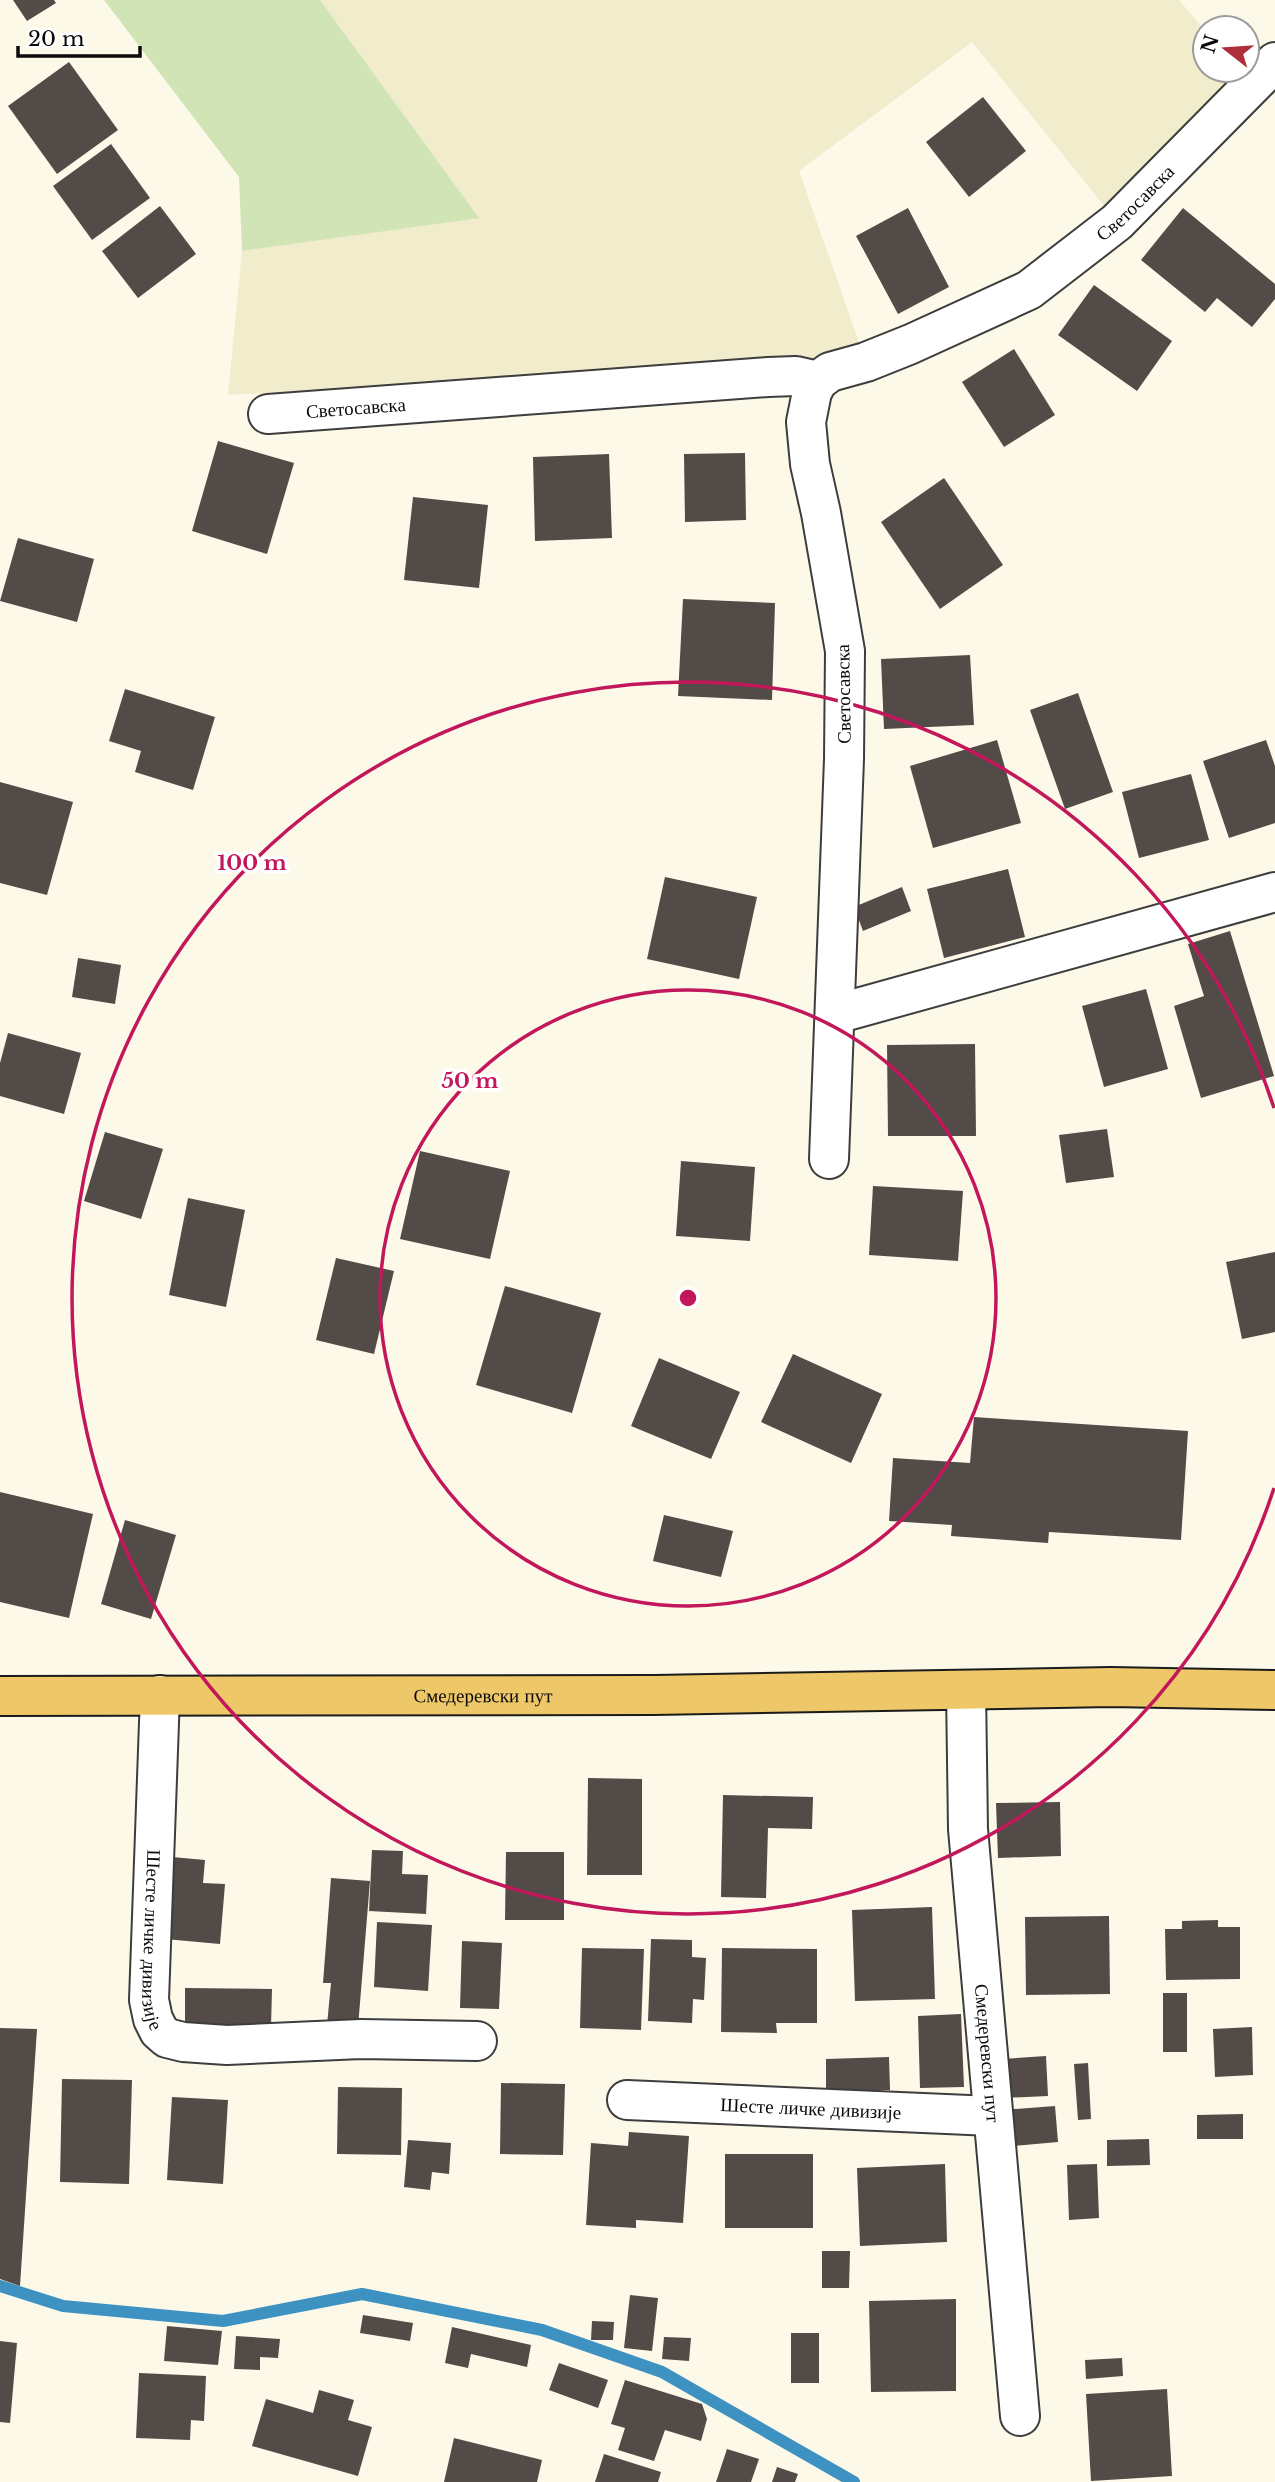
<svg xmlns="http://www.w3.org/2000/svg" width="1275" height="2482" font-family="'Libre Baskerville',serif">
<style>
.farmland{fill:#f1eccb}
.green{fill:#d0e4b6}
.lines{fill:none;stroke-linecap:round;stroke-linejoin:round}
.stream{stroke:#3e92c2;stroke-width:12}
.building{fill:#524b47}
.minor-casing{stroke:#3d3d3d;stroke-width:42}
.major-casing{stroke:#1b1b1b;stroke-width:42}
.minor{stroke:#fff;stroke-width:38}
.major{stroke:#eec868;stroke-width:38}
.ring{fill:none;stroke:#c2185b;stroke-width:3.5}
.labels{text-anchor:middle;stroke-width:7;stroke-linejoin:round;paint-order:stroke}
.street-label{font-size:19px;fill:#0a0a0a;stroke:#fff}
.centre{fill:#c2185b;stroke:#fff;stroke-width:3.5}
.ring-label{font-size:21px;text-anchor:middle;font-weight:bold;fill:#c2185b;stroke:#fff;stroke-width:7;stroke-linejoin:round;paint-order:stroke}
</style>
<rect width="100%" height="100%" fill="#fdf9e9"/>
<polygon class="farmland" points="320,0 1179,0 1205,30 1205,70 1239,70 1252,85 1117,222 972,42 799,171 866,362 778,364 228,395 242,251 478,217"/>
<polygon class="green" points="104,0 320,0 479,218 242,251 239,177"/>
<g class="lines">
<polyline class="stream" points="0,2286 63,2306 223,2321 362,2294 542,2330 662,2372 854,2482"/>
</g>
<g class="building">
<polygon points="13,0 54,0 56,3 27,21"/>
<polygon points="69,62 118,130 57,174 8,106"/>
<polygon points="983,97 1026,151 969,197 926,142"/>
<polygon points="111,144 150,198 92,240 53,186"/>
<polygon points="160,206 196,254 138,298 102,251"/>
<polygon points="908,208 949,287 898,314 856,236"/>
<polygon points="1183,208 1275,284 1275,299 1252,327 1217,298 1205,312 1141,260"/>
<polygon points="1094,285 1172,341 1137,391 1058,335"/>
<polygon points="1014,349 1055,415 1004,447 962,382"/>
<polygon points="218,441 294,463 267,554 192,531"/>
<polygon points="745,453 746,520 685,522 684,454"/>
<polygon points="609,454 612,538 535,541 533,457"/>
<polygon points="944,478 1003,565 940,609 881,522"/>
<polygon points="413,497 488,505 479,588 404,580"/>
<polygon points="18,538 94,559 77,622 0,601"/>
<polygon points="683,599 775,603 772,700 678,696"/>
<polygon points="970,655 974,725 884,729 881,659"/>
<polygon points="125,689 215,717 193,790 135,772 141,751 109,741"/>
<polygon points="1078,693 1113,792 1065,809 1030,710"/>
<polygon points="997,740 1021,823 933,848 910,766"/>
<polygon points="1266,740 1275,766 1275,823 1229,838 1203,761"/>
<polygon points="1191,774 1209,840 1139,858 1122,792"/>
<polygon points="0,782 73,802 47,895 0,883"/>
<polygon points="1008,869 1025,937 944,958 927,889"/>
<polygon points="665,877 757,897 739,979 647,959"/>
<polygon points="902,887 911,911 863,931 854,907"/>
<polygon points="1230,931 1274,1076 1201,1098 1174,1006 1204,996 1188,944"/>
<polygon points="78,958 121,965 115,1004 72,997"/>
<polygon points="1146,989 1168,1069 1104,1087 1082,1006"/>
<polygon points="8,1033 81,1053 64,1114 0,1096 0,1063"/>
<polygon points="975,1044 976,1136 888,1136 887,1045"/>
<polygon points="1107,1129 1114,1177 1066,1183 1059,1135"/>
<polygon points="105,1132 163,1149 141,1219 84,1201"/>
<polygon points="420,1151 510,1171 490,1259 400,1239"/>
<polygon points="681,1161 755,1167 750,1241 676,1236"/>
<polygon points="873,1186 963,1191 958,1261 869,1255"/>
<polygon points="188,1198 245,1210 226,1307 169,1295"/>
<polygon points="1275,1252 1275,1332 1242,1339 1226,1262"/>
<polygon points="336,1258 394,1271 374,1354 316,1340"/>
<polygon points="505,1286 601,1313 572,1413 476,1385"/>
<polygon points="793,1354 882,1394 851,1463 761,1422"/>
<polygon points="659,1358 740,1392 711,1459 631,1426"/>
<polygon points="974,1417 1188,1431 1181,1540 1049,1532 1048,1543 951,1536 952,1525 889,1521 893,1458 970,1463"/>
<polygon points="0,1492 93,1514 69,1618 0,1602"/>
<polygon points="664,1515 733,1531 721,1577 653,1561"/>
<polygon points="125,1520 176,1535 151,1619 101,1604"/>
<polygon points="588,1778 642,1779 642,1875 587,1875"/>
<polygon points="723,1795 813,1797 812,1829 768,1828 766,1898 721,1897"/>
<polygon points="1060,1802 1061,1856 998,1858 996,1803"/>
<polygon points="372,1850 403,1851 402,1874 428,1875 426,1914 369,1911"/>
<polygon points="506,1852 564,1852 564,1920 505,1920"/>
<polygon points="172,1857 205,1860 203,1883 225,1884 220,1944 165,1939"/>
<polygon points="331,1878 370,1881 358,2027 327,2025 331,1983 323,1983"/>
<polygon points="932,1907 935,1999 855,2001 852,1910"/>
<polygon points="1109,1916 1110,1994 1026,1995 1025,1917"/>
<polygon points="1218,1920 1218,1927 1240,1927 1240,1979 1166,1980 1165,1929 1182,1929 1182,1921"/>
<polygon points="377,1922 432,1925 428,1991 374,1987"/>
<polygon points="651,1939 692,1940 692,1957 706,1958 704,2000 693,1999 692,2023 648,2021"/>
<polygon points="462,1941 502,1943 499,2009 460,2008"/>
<polygon points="582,1948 644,1949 641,2030 580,2028"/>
<polygon points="722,1948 817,1949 817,2023 776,2023 777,2033 721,2032"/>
<polygon points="185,1988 272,1989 271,2027 185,2025"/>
<rect x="1163" y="1993" width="24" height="59"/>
<polygon points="961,2014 964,2087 920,2088 918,2016"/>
<polygon points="1252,2027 1253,2075 1215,2077 1213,2029"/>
<polygon points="0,2028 37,2029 20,2286 0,2279"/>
<polygon points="1046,2056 1048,2096 1004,2098 1002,2059"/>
<polygon points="889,2057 890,2090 826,2091 826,2059"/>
<polygon points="1088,2063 1091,2119 1078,2120 1074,2064"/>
<polygon points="62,2079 132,2080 129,2184 60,2182"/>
<polygon points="501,2083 565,2084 563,2155 500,2154"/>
<polygon points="338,2087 402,2088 401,2155 337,2154"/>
<polygon points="172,2097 228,2100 223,2184 167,2180"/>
<polygon points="1055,2106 1058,2142 1003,2147 1001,2110"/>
<polygon points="1243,2114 1243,2139 1197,2139 1197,2115"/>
<polygon points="629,2132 689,2136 683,2223 636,2220 636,2228 586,2225 591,2143 628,2146"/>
<polygon points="1149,2139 1150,2165 1107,2166 1107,2140"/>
<polygon points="408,2140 451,2143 449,2174 432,2172 430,2190 404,2187"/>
<rect x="725" y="2154" width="88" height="74"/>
<polygon points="945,2164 947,2242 860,2246 857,2168"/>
<polygon points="1097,2164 1099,2218 1069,2220 1067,2165"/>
<polygon points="822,2251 850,2251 849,2288 822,2288"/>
<polygon points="630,2295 658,2298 652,2351 624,2348"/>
<polygon points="956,2299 956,2391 871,2392 869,2301"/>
<polygon points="363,2315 413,2323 410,2341 360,2333"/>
<polygon points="592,2321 614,2322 613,2340 591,2340"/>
<polygon points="167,2326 222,2331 218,2365 164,2361"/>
<polygon points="452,2327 531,2345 527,2367 471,2354 468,2368 445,2363"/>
<rect x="791" y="2333" width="28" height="50"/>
<polygon points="236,2336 280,2339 278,2358 260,2357 260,2370 234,2369"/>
<polygon points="664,2337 691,2338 689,2361 662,2359"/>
<polygon points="0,2341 17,2343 10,2423 0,2422"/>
<polygon points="1122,2358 1123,2376 1086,2379 1085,2360"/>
<polygon points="559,2363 608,2380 598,2408 549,2390"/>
<polygon points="139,2373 206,2376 204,2421 191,2420 190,2440 136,2438"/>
<polygon points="625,2380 702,2404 707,2419 701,2441 665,2430 654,2461 618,2450 625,2428 611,2424"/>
<polygon points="1167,2389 1172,2476 1091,2481 1086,2394"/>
<polygon points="319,2390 354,2400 348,2420 372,2427 358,2476 252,2446 266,2399 313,2413"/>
<polygon points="454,2438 542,2460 537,2482 444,2482"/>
<polygon points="727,2449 759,2459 751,2482 716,2482"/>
<polygon points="604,2454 661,2472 658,2482 595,2482"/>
<polygon points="777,2467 798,2474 795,2482 772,2482"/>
</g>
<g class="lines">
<g class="minor-casing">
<g id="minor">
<path id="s1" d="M 268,414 L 768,377 L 796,376 L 818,381"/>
<polyline points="836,1014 1275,892"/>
<path id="s2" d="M 829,1159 L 844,759 L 845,651 L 821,513 L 810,464 L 806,422 L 812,392 L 818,381 L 830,372 L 866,362 L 911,344 L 1029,290 L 1117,222 L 1275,62"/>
<path id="s3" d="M 966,1690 L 968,1829 L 1020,2416"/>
<path id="s4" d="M 160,1695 L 149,2000 L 153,2019 L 159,2031 L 167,2038 L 183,2042 L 227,2045 L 361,2039 L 477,2041"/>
<path id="s5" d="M 627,2100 L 992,2116"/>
</g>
</g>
<g class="major-casing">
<g id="major">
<path id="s6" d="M 0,1696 L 654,1695 L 1111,1687 L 1275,1690"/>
</g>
</g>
<use href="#minor" class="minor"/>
<use href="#major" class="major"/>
</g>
<g class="ring">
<circle cx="688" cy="1298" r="308"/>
<path d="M1274 1488A616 616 0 1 1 1274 1108"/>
</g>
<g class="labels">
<g class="street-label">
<text dy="7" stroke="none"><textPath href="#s2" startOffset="1152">Светосавска</textPath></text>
<text dy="7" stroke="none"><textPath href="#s1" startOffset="88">Светосавска</textPath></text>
<text transform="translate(843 694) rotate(-91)" y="7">Светосавска</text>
<text dy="7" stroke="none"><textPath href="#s6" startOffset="483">Смедеревски пут</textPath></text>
<text dy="7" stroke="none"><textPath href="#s4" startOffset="245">Шесте личке дивизије</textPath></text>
<text dy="7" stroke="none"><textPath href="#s3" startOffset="364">Смедеревски пут</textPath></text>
<text dy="7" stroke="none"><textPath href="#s5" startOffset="184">Шесте личке дивизије</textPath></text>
</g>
</g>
<circle cx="688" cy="1298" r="10" class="centre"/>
<g class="ring-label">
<text x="252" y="870">100 m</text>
<text x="470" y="1088">50 m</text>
</g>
<g transform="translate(1226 49) rotate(287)"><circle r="33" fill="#ffffff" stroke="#9d9d9d" stroke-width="2"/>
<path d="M0-5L12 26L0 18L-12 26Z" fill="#ae2e39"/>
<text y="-10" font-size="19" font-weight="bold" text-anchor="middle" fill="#0a0a0a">N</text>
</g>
<path d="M18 46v10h122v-10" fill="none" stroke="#0a0a0a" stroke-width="3.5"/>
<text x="28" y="46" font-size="21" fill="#0a0a0a" stroke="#ffffff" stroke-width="5" paint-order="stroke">20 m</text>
</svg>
